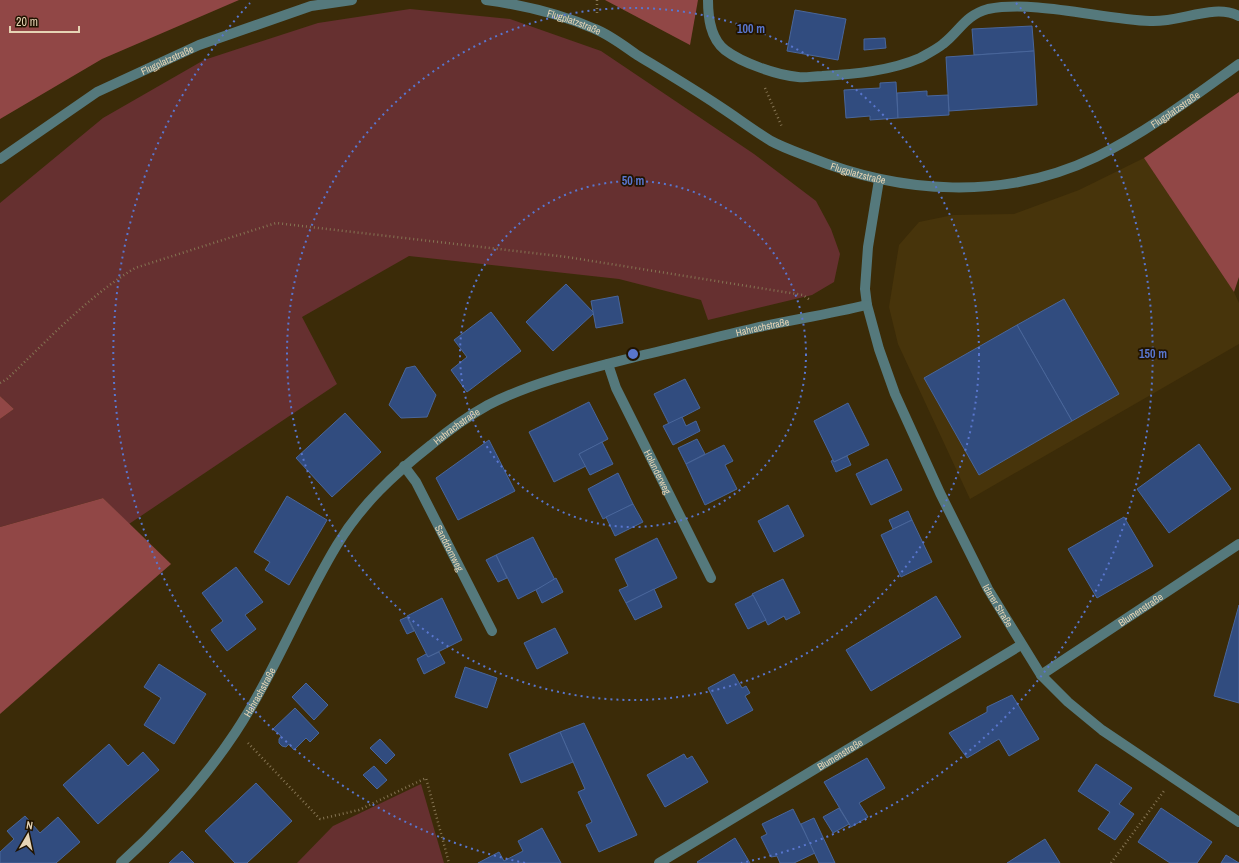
<svg xmlns="http://www.w3.org/2000/svg" width="1239" height="863" font-family="'Archivo Narrow',sans-serif">
<style>
.built{fill:#47340b}
.green{fill:#663030}
.forest{fill:#914746}
.building{fill:#314c7f;stroke:#49669b}
.lines{fill:none;stroke-linecap:round;stroke-linejoin:round}
.path{stroke:#857453;stroke-width:2.5;stroke-dasharray:1 3;stroke-linecap:butt}
.minor{stroke:#55797c;stroke-width:10}
.ring{fill:none;stroke:#5976ce;stroke-width:2;stroke-dasharray:2 4}
.labels{text-anchor:middle;stroke-width:3.5;stroke-linejoin:round;paint-order:stroke}
.street-label{font-size:10px;fill:#e6d4b5;stroke:#201300}
.centre{fill:#5976ce;stroke:#201300;stroke-width:2}
.ring-label{font-size:12px;text-anchor:middle;font-weight:bold;fill:#5976ce;stroke:#201300;stroke-width:3.5;stroke-linejoin:round;paint-order:stroke}
</style>
<rect width="100%" height="100%" fill="#3b2b08"/>
<polygon class="built" points="1144,158 1234,292 1239,303 1239,344 970,499 898,344 889,307 899,245 919,222 953,215 1014,214 1079,190"/>
<g class="green">
<polygon points="410,9 510,19 601,51 754,154 816,201 831,229 840,254 834,282 812,295 708,320 701,300 619,279 409,256 302,317 337,384 129,524 103,498 0,527 0,419 14,409 0,396 0,203 103,118 204,60 318,23"/>
<polygon points="421,784 444,863 297,863 333,826"/>
</g>
<g class="forest">
<polygon points="0,0 239,0 102,59 0,119"/>
<polygon points="605,0 698,0 690,45"/>
<polygon points="1239,92 1239,277 1234,292 1144,158"/>
<polygon points="0,396 14,409 0,419"/>
<polygon points="103,498 171,564 0,714 0,527"/>
</g>
<g class="building">
<polygon points="795,10 846,19 838,60 787,51"/>
<polygon points="1032,26 1034,51 974,55 972,29"/>
<polygon points="885,38 886,48 864,50 864,39"/>
<polygon points="1034,51 1037,105 949,111 946,57"/>
<polygon points="896,82 898,118 870,120 870,116 846,118 844,90 880,88 880,83"/>
<polygon points="927,91 927,96 948,95 949,115 898,118 897,93"/>
<polygon points="566,284 594,313 553,351 526,322"/>
<polygon points="618,296 623,323 596,328 591,301"/>
<polygon points="1064,299 1119,394 1072,421 1017,325"/>
<polygon points="491,312 521,351 467,392 451,370 467,357 454,340"/>
<polygon points="1017,325 1072,421 979,475 924,378"/>
<polygon points="415,366 436,395 427,417 401,418 389,405 406,368"/>
<polygon points="685,379 700,408 669,424 654,394"/>
<polygon points="589,402 608,439 579,454 586,466 554,482 529,432"/>
<polygon points="848,403 869,445 834,462 814,421"/>
<polygon points="345,413 381,452 332,497 296,458"/>
<polygon points="682,417 686,426 696,421 700,431 673,445 663,426"/>
<polygon points="697,439 705,454 686,464 678,448"/>
<polygon points="489,440 515,491 458,520 436,478"/>
<polygon points="602,442 613,464 590,475 579,454"/>
<polygon points="1199,444 1231,489 1169,533 1137,489"/>
<polygon points="724,445 733,461 725,465 737,489 705,505 686,464"/>
<polygon points="847,456 851,465 836,472 831,461 833,460 834,462"/>
<polygon points="887,459 902,490 871,505 856,474"/>
<polygon points="618,473 633,504 603,519 588,489"/>
<polygon points="287,496 327,520 289,585 265,570 270,562 254,552"/>
<polygon points="633,504 643,522 615,536 606,517"/>
<polygon points="788,505 804,536 774,552 758,521"/>
<polygon points="908,511 912,520 893,529 889,520"/>
<polygon points="1124,517 1153,566 1097,598 1068,549"/>
<polygon points="912,520 932,562 901,577 881,535"/>
<polygon points="533,537 555,580 518,599 496,555"/>
<polygon points="657,538 677,578 626,603 619,590 628,586 615,559"/>
<polygon points="496,555 507,578 498,582 486,560"/>
<polygon points="236,567 263,602 245,615 256,629 227,651 211,630 223,621 202,593"/>
<polygon points="556,578 563,592 542,603 536,590"/>
<polygon points="783,579 800,613 786,620 784,616 768,625 752,594"/>
<polygon points="654,589 662,607 635,620 626,603"/>
<polygon points="753,595 766,620 748,629 735,604"/>
<polygon points="936,596 961,637 871,691 846,650"/>
<polygon points="442,598 462,640 428,657 407,616"/>
<polygon points="1239,605 1239,703 1214,696"/>
<polygon points="407,617 414,631 407,634 400,620"/>
<polygon points="555,628 568,653 537,669 524,643"/>
<polygon points="439,652 445,663 424,674 417,659 426,654 428,657"/>
<polygon points="159,664 206,694 174,744 144,725 161,698 144,687"/>
<polygon points="465,667 497,678 487,708 455,697"/>
<polygon points="734,674 742,688 746,686 750,693 745,696 753,710 727,724 708,688"/>
<polygon points="306,683 328,705 314,720 292,697"/>
<polygon points="1012,695 1039,739 1009,756 999,739 967,758 949,733 987,712 987,707"/>
<polygon points="295,708 319,733 310,742 306,738 294,750 289,744 286,747 282,746 279,743 279,739 281,736 273,729"/>
<polygon points="584,723 637,835 599,852 586,825 592,822 578,792 585,789 560,732"/>
<polygon points="560,732 573,762 521,783 509,754"/>
<polygon points="380,739 395,755 386,764 370,748"/>
<polygon points="109,744 128,766 143,752 159,770 98,824 63,785"/>
<polygon points="684,754 687,759 692,756 708,782 665,807 647,775"/>
<polygon points="867,758 885,788 859,803 868,817 851,827 824,782"/>
<polygon points="1096,764 1132,788 1119,804 1134,814 1115,840 1098,829 1110,812 1078,791"/>
<polygon points="374,766 387,780 377,789 363,775"/>
<polygon points="256,783 292,821 247,863 235,863 205,831"/>
<polygon points="839,808 849,824 833,833 823,817"/>
<polygon points="1161,808 1212,842 1197,863 1170,863 1138,842"/>
<polygon points="793,809 815,853 794,863 780,863 777,856 771,857 761,837 767,834 762,824"/>
<polygon points="25,816 40,833 58,817 80,842 56,863 0,863 0,852 14,839 7,831"/>
<polygon points="814,818 835,863 819,863 801,824"/>
<polygon points="542,828 561,863 478,863 499,852 504,861 523,851 518,841"/>
<polygon points="735,838 750,863 698,863 697,862"/>
<polygon points="1045,839 1060,863 1007,863"/>
<polygon points="182,851 194,863 169,863"/>
<polygon points="1226,855 1239,863 1221,863"/>
</g>
<g class="lines">
<g class="path">
<polyline points="597,13 597,0"/>
<polyline points="765,88 782,127"/>
<path d="M 0,383 L 7,379 C 48,340 87,297 135,268 L 276,223 L 567,257 L 803,295 L 810,300"/>
<polyline points="248,743 320,819 359,810 426,778 449,863"/>
<polyline points="1111,863 1164,791"/>
</g>
<g class="minor">
<path id="s1" d="M 486,0 C 523,5 561,14 595,29 C 610,35 624,46 637,55 C 665,72 692,88 719,106 C 736,117 753,130 771,141 C 782,147 796,152 809,157 C 900,194 1005,201 1096,157 C 1147,132 1193,97 1239,64"/>
<path d="M 708,0 C 708,17 710,38 725,50 C 742,63 777,75 798,77 C 806,78 814,76 822,76 C 855,74 890,71 920,58 C 927,54 937,49 943,44 C 961,30 964,16 988,9 C 1036,0 1101,19 1150,21 C 1179,23 1214,3 1239,16"/>
<path id="s2" d="M 0,159 L 97,92 L 199,45 L 311,6 L 352,0"/>
<path id="s3" d="M 879,180 L 868,247 L 865,289 L 867,305 L 879,349 L 895,394 L 940,493 L 988,589 L 1041,675 L 1068,702 L 1102,730 L 1239,822"/>
<path id="s4" d="M 608,364 L 616,388 L 711,578"/>
<path id="s5" d="M 404,466 L 416,482 L 492,631"/>
<path id="s6" d="M 1041,675 L 1239,544"/>
<path id="s7" d="M 121,863 C 163,825 203,781 235,733 C 274,674 300,606 337,545 C 361,505 394,474 431,445 C 449,430 468,416 488,405 C 535,381 588,369 639,356 C 678,347 716,337 755,328 C 792,320 829,314 867,305"/>
<path id="s8" d="M 659,863 L 1021,645"/>
</g>
</g>
<g class="ring">
<circle cx="633" cy="354" r="173"/>
<circle cx="633" cy="354" r="346"/>
<path d="M525 863A520 520 0 0 1 250 3M1016 3A520 520 0 0 1 741 863"/>
</g>
<g class="labels">
<g class="street-label">
<text dy="4" stroke="none"><textPath href="#s1" startOffset="91">Flugplatzstraße</textPath></text>
<text dy="4" stroke="none"><textPath href="#s2" startOffset="195">Flugplatzstraße</textPath></text>
<text dy="4" stroke="none"><textPath href="#s1" startOffset="751">Flugplatzstraße</textPath></text>
<text dy="4" stroke="none"><textPath href="#s1" startOffset="415">Flugplatzstraße</textPath></text>
<text dy="4" stroke="none"><textPath href="#s7" startOffset="881">Hahrachstraße</textPath></text>
<text dy="4" stroke="none"><textPath href="#s7" startOffset="557">Hahrachstraße</textPath></text>
<text dy="4" stroke="none"><textPath href="#s4" startOffset="119">Holunderweg</textPath></text>
<text dy="4" stroke="none"><textPath href="#s5" startOffset="94">Sanddornweg</textPath></text>
<text dy="4" stroke="none"><textPath href="#s3" startOffset="455">Idarer Straße</textPath></text>
<text dy="4" stroke="none"><textPath href="#s6" startOffset="119">Blumenstraße</textPath></text>
<text dy="4" stroke="none"><textPath href="#s7" startOffset="221">Hahrachstraße</textPath></text>
<text dy="4" stroke="none"><textPath href="#s8" startOffset="211">Blumenstraße</textPath></text>
</g>
</g>
<circle cx="633" cy="354" r="6" class="centre"/>
<g class="ring-label">
<text x="751" y="33">100 m</text>
<text x="633" y="185">50 m</text>
<text x="1153" y="358">150 m</text>
</g>
<g transform="translate(28 835) rotate(9)" stroke="#201300" stroke-width="3" paint-order="stroke">
<path d="M0-3L7 15L0 10L-7 15Z" fill="#e6d4b5"/>
<text y="-6" font-size="11" font-weight="bold" text-anchor="middle" fill="#e6d4b5">N</text>
</g>
<path d="M10 26v6h69v-6" fill="none" stroke="#e6d4b5" stroke-width="2"/>
<text x="16" y="26" font-size="12" fill="#e6d4b5" stroke="#201300" stroke-width="3" paint-order="stroke">20 m</text>
</svg>
